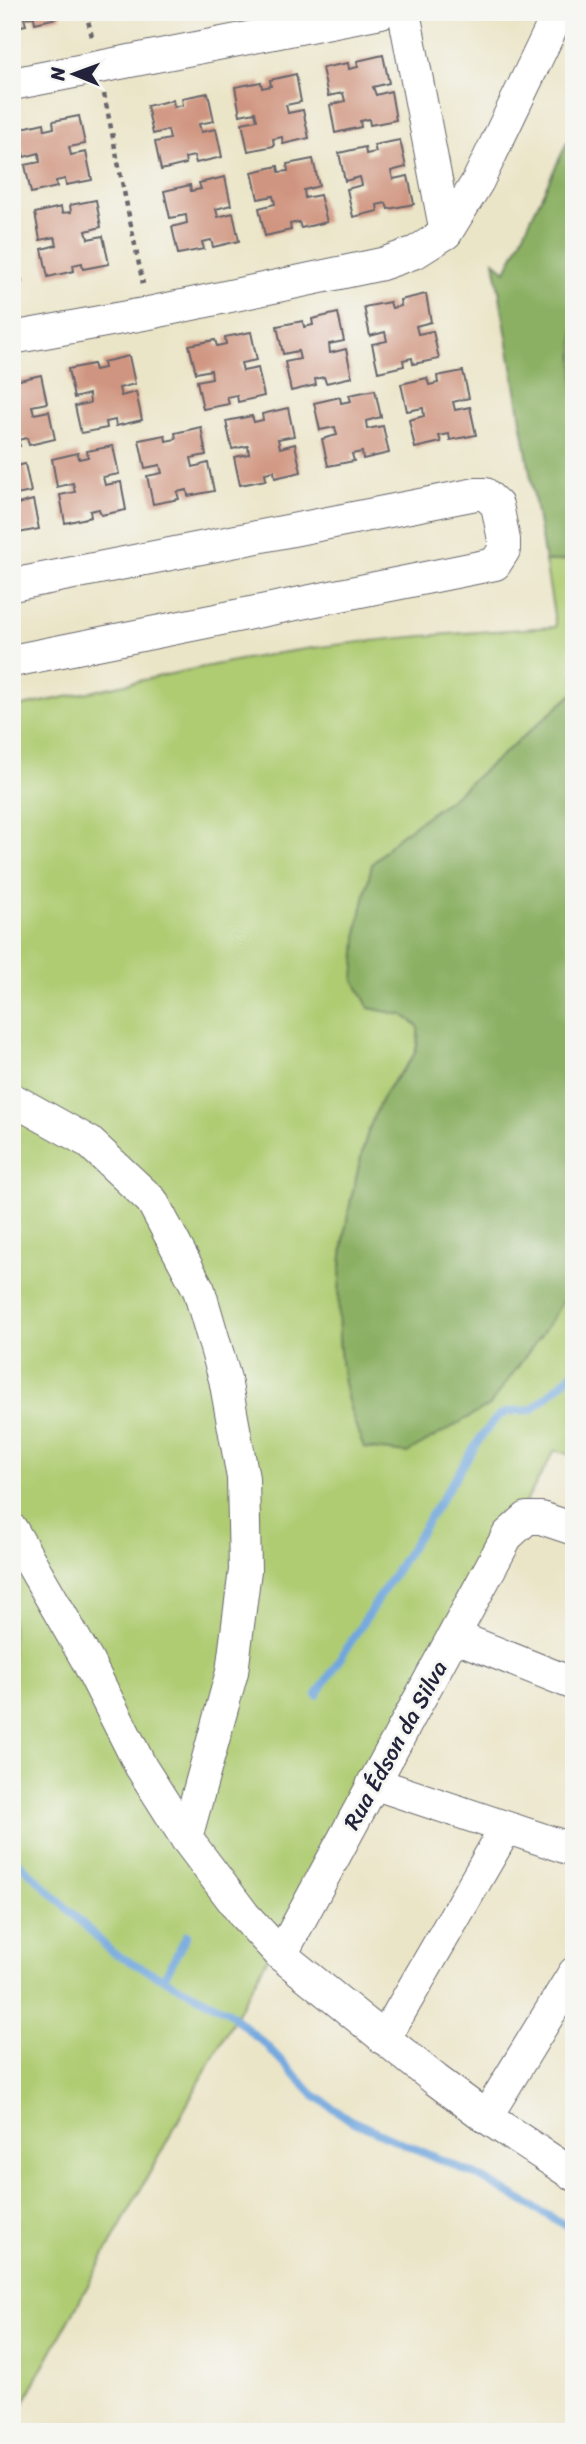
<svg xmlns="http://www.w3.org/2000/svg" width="586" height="2444" font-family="Sriracha,sans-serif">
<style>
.green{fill:#afcc72;stroke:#687756;stroke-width:2}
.forest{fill:#8bb064;stroke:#566950;stroke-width:2}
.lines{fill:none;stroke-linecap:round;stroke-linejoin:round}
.stream{stroke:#6fa6dd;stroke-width:8}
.building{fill:#d09580}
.minor-casing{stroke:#68666c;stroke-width:34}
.path{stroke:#68666c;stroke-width:4.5;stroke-dasharray:5 5;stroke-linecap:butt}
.minor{stroke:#fff;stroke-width:32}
.labels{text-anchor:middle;stroke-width:6;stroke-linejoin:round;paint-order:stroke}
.street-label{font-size:23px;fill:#22223b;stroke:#f6f6f2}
</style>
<rect width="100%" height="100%" fill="#f6f6f2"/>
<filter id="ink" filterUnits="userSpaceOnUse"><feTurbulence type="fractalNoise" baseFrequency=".0143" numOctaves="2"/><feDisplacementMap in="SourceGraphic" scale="14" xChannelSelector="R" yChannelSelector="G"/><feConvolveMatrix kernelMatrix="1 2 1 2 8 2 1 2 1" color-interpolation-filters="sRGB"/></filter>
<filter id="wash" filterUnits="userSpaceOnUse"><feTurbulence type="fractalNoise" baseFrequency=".00686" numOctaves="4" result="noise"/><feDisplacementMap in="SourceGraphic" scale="28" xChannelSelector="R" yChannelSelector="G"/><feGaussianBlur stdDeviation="1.57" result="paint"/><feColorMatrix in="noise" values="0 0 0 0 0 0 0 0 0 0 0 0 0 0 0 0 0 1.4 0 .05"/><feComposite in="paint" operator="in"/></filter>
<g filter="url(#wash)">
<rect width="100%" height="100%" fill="#ebe5c8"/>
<path class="green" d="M 574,554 L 574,693 L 453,797 L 398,837 L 369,1008 L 403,1015 L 418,1026 C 420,1063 404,1063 387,1090 C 380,1100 376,1113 371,1124 C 365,1138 362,1155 358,1170 C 339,1240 330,1337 350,1408 C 354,1421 359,1435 364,1448 L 490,1405 L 548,1325 L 574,1283 L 574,1456 L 555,1450 L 258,1975 L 12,2424 L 12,1009 L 15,983 L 12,918 L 12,708 C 110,689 207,663 306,649 C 389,637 472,632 556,627 L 545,561 L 562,561 Z"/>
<g class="forest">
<polygon points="574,128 574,554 562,561 545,561 494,261 506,271"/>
<path d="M 574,693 L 574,1283 L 548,1325 L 490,1405 L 407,1453 L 364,1448 C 359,1435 354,1422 350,1408 C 330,1338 339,1240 358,1170 C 362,1155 365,1138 371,1124 C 376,1113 380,1100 387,1090 C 404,1064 421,1061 418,1026 L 403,1015 L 369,1008 L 354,980 L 358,925 L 372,864 L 398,837 L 453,797 Z"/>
</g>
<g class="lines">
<g class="stream">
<path d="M 317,1695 L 481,1437 C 501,1412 499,1411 532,1410 L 574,1372"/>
<polyline points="12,1855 113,1953 227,2011 267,2046 313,2094 350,2120 478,2176 574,2230"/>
<polyline points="164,1978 187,1935"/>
</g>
</g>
<g id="blocks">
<g class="building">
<polygon points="12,12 60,12 61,17 35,23 34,17 24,18 26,25 12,28"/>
<polygon points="383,55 389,83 373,87 376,95 391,91 396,120 370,125 369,119 360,121 361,127 335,133 330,105 345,101 343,93 328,96 322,68 348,63 349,69 358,67 357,61"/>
<polygon points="296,74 301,102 286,105 288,113 303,110 309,138 283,144 282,137 273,139 274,146 248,151 242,123 257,120 255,112 240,115 235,87 261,82 262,88 271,86 270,80"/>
<polygon points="208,93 214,121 199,124 201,132 216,129 222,157 196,163 194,156 185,158 186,164 161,170 155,142 170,139 168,130 153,134 147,106 173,100 174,107 183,105 182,98"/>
<polygon points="79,116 85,144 69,147 71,155 86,152 92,180 66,185 65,179 56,181 57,187 31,193 25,165 40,162 39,153 24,157 18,129 44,123 45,130 54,128 53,121"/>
<polygon points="400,140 406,167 391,171 393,179 408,176 414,204 388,209 386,203 377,205 378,211 353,217 347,189 362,185 360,177 345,181 339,153 365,147 366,154 376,152 374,145"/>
<polygon points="313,159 319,186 304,190 305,198 320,195 327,222 301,228 299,222 290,224 291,230 265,236 259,208 275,204 273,196 258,199 252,172 278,166 279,172 288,171 287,164"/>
<polygon points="225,177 231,205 216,209 218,217 233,213 239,241 213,247 211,240 202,242 204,249 178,254 172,227 187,223 186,215 170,218 164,191 190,185 191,191 201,189 199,183"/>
<polygon points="96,200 101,227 86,231 88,239 103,236 109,264 83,269 82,263 73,265 74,271 48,277 42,249 57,245 55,237 40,240 35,213 61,207 62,213 71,212 70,205"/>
<polygon points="16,254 22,282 12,284 12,255"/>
<polygon points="426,294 431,322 416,326 418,334 433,331 439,359 413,364 412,358 403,360 404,366 378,372 372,344 387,341 385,332 370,336 364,307 390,302 392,308 401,306 400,300"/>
<polygon points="338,313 344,341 329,344 330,353 346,349 352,377 326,383 324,377 315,379 316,385 291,391 285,362 300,359 298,351 283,354 277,326 303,321 304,327 313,325 312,319"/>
<polygon points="251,332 257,360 241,363 243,371 258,368 264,396 238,402 237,395 227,397 229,404 203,409 197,381 212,378 211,370 196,373 189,345 215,340 217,346 226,344 225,337"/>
<polygon points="129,356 135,384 119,388 121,396 136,392 142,420 116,426 115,420 106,422 107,428 81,433 75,406 90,403 89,394 74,398 68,369 93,364 95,370 104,368 103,362"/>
<polygon points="463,371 469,398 453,402 455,410 470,407 476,435 450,440 449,434 439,436 441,442 415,448 409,420 424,416 423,408 407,411 401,384 427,378 429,385 438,383 437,376"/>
<polygon points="41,375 47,403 32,406 34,414 49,411 55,439 29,445 27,438 18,440 20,446 12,448 12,388 17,387 15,381"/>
<polygon points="375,390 381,417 366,421 367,429 383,426 389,453 363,459 362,452 352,454 354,461 328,466 322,439 337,435 335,427 320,430 314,403 340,397 341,403 351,401 349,395"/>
<polygon points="288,408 294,436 278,439 280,448 295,444 301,472 275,478 274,471 265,473 266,480 240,485 234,457 249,454 248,446 232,449 226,421 252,416 254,422 263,420 262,414"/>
<polygon points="201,427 206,455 191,458 193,467 208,463 214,491 188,496 187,490 177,492 179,499 153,504 147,476 162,473 160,465 145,468 139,440 165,435 166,441 176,439 175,433"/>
<polygon points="113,446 119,474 103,477 105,485 121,482 126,510 101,515 99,509 90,511 91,517 65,523 60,495 75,492 73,483 57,487 52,459 78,453 79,459 88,457 87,451"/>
<polygon points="25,464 31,492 16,495 18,504 33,500 39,529 13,534 12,467"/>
</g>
</g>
</g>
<g filter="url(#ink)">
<use href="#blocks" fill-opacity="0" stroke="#68666c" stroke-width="2"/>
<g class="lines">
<g class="minor-casing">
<g id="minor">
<polyline points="404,12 446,233"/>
<polyline points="12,84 381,12"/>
<polyline points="12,338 149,313 382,264 416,252 446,233 478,181 559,12"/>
<polyline points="12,585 476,494 485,494 497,505 504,540 504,550 495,564 12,661"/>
<polyline points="12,1099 89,1142 152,1201 199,1290 225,1379 243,1478 245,1570 232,1672 186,1838"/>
<polyline points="12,1530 87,1660 141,1767 186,1838 244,1915 281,1955 436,2080 486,2117 574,2175"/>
<polyline points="454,1636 574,1684"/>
<polyline points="373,1783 574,1850"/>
<polyline points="281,1955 508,1535 527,1518 541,1518 574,1529"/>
<polyline points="384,2039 506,1828"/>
<polyline points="486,2117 574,1973"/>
</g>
</g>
<g class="path">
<polyline points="86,12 93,41"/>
<polyline points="104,94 143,284"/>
</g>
<use href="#minor" class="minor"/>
</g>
</g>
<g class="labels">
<g class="street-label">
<text transform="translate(395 1745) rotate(-61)" y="8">Rua Édson da Silva</text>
</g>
</g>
<rect width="586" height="2444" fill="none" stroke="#f6f6f2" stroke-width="42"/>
<g transform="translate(74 74) rotate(271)" stroke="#f6f6f2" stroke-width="5" paint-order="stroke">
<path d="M0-5L12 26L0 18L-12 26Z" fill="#22223b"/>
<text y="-10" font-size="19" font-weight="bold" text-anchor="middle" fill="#22223b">N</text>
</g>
</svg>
